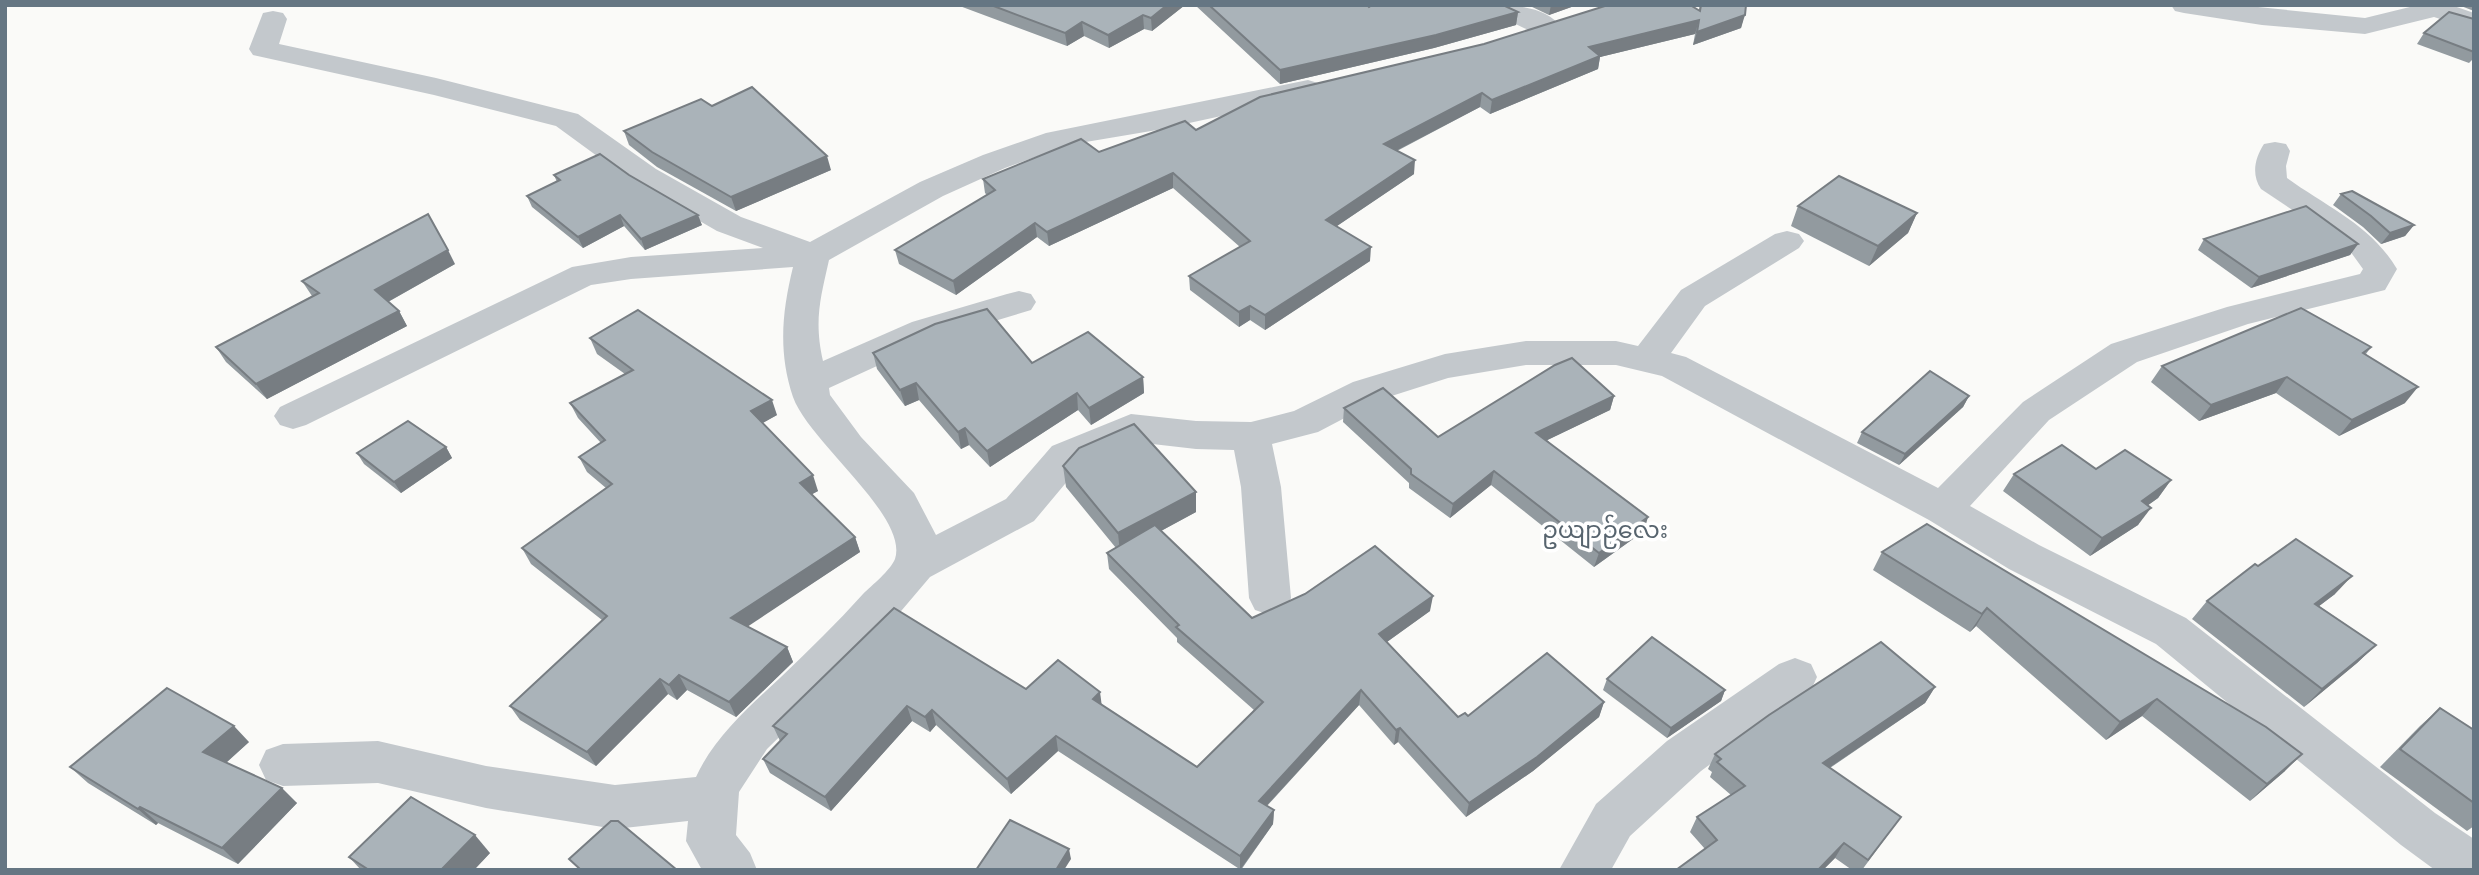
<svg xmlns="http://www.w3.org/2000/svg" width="2479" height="875" font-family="Quicksand,'Noto Sans Myanmar',sans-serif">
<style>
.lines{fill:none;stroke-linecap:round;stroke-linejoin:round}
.minor{fill:#c3c8cc;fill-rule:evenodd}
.wall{fill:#929a9f}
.shaded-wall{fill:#777d82}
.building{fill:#aab3b9;stroke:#777d82;stroke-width:2}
.labels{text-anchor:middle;stroke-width:7;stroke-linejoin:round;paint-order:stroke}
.quarter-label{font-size:24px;fill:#57646e;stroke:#fff}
</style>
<rect width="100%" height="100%" fill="#fafaf8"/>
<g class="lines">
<g class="minor">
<path d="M 1487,5 C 1511,5 1546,5 1562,28 L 1558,34 C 1536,39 1510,20 1491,11 Z"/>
<polygon points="2171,5 2238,5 2365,18 2418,5 2451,5 2474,13 2474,30 2434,17 2365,34 2262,25 2184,13 2175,11"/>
<path d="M 273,11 L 283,13 L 287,19 L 279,44 L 436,78 L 578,114 L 656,169 L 741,217 L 810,242 L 920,182 L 983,155 L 1046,133 L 1308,80 L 1318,83 L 1323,89 L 1318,95 L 1157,130 L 1068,145 L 1005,168 L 943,196 L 829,260 C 820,300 814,321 823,361 L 912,322 L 1007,294 L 1019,291 L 1031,294 L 1036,302 L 1031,310 L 938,338 L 829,388 L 830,395 L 861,437 L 914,493 L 936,535 L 1006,499 L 1052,446 L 1131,414 L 1196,421 L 1251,422 L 1294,411 L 1353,382 L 1445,354 L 1526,341 L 1616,341 L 1638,346 L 1681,290 L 1775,234 L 1787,231 L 1799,234 L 1804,241 L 1799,248 L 1705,306 L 1671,353 L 1686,357 L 1938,488 L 2023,402 L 2111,344 L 2227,307 L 2360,274 L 2363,269 L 2350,251 L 2336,239 L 2261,189 C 2251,174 2255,158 2264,144 L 2275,142 L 2286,144 L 2290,151 L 2286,166 L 2287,178 C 2327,207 2371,225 2397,269 L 2385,290 L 2248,324 L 2137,362 L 2049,420 L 1970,506 L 2039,545 L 2186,618 L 2435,813 L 2474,839 L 2474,870 L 2435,870 L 2401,845 L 2156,644 L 2009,569 L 1929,520 L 1662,376 L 1616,365 L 1526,365 L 1448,378 L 1379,400 L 1318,432 L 1272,444 L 1281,487 L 1291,598 L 1285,610 L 1270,615 L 1255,610 L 1249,598 L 1241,487 L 1234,450 L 1196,449 L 1135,442 L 1080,466 L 1034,521 L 930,577 L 868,650 L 767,749 L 739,792 L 736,835 L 750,853 L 757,870 L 702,870 L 686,841 L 688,821 L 615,829 L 486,808 L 378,783 L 283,786 L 266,780 L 259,765 L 266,750 L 283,744 L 378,741 L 486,766 L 615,785 L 696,777 C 714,737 750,706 781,677 C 809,650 837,623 863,594 C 872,585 890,571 895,559 C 909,516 809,442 793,397 C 778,352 782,312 793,267 L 631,279 L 591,285 L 306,425 L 293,429 L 280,425 L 274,416 L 280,407 L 572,267 L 631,257 L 763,248 L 717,231 L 634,183 L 556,126 L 434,95 L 253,55 L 249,49 L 263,13 Z"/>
<polygon points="1795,658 1811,664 1817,677 1811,690 1701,771 1630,836 1611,870 1559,870 1596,804 1667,741 1779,664"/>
</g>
</g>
<g class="wall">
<polygon points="957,5 1185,5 1152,31 1144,29 1109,48 1084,36 1067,46"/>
<polygon points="1195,5 1367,5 1369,7 1518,12 1516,25 1434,48 1280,84"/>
<polygon points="1528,5 1577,5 1549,15"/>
<polygon points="1700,5 1746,5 1741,28 1693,45 1695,34 1600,57 1598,69 1490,114 1480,107 1397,151 1414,174 1337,226 1370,261 1265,330 1250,320 1239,327 1190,290 1189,276 1240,247 1173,188 1049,246 1037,237 956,295 899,264 895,250 987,195 985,193 983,179 1196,130 1484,44 1699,10"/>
<polygon points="2462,5 2474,5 2474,11 2461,6"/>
<polygon points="2474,19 2474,58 2469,63 2417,44 2424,33"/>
<polygon points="712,106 831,170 736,211 657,167 629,145 624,131"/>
<polygon points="554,175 629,175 702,225 645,250 624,226 583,248 532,207 527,196 557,182"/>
<polygon points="2341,194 2414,225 2405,236 2381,244 2363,227 2333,205"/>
<polygon points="1798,206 1917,213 1908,233 1869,266 1791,226"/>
<polygon points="2204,239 2358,244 2350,255 2251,288 2198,250"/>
<polygon points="455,264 388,302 399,311 407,326 267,399 226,362 216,347 312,296 302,281"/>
<polygon points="590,338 777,415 762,423 818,491 812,494 855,537 860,552 747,626 787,647 793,662 736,717 687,690 677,700 668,694 596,766 520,720 510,706 602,620 531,564 522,548 606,488 587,472 579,457 601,443 578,418 570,403 625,374 597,354"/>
<polygon points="2371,347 2366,354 2405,403 2339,436 2276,393 2199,421 2151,382 2162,366"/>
<polygon points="873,353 1032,363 1143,377 1144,393 1091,425 1078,410 990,467 969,445 961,449 919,400 905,406 877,369"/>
<polygon points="1614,396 1610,410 1547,440 1644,531 1594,567 1491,485 1450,518 1409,488 1409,483 1343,422 1344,408 1438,437"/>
<polygon points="1969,396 1963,407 1899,465 1857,443 1862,432"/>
<polygon points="446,447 452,458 401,493 364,464 357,453"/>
<polygon points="1063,466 1196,512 1161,531 1252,618 1430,611 1387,642 1458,717 1604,702 1599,717 1533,771 1466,817 1398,742 1394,745 1359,705 1267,806 1274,810 1273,824 1241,870 1058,751 1011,794 936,725 930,732 912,721 831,811 770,773 763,759 780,741 773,726 1026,689 1101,704 1197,767 1254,710 1177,642 1177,638 1109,569 1107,553 1116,548 1066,487"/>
<polygon points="2096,469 2171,480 2158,498 2148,505 2138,525 2090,556 2003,491 2014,474"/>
<polygon points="1927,524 2285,771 2250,801 2142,716 2106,740 1976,626 1970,632 1873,570 1882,552"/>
<polygon points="2258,566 2335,594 2319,606 2376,645 2357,663 2304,707 2192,619 2207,601"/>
<polygon points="1607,679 1725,690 1721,701 1667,738 1603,690"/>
<polygon points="1935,687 1925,703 1830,768 1901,817 1862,870 1852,870 1835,858 1823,870 1676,870 1705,849 1690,832 1697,817 1731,795 1710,777 1712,772 1708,769 1715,754"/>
<polygon points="2440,708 2474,730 2474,826 2467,831 2380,767 2420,726"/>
<polygon points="249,742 226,763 297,803 238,864 158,823 156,825 88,783 70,767"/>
<polygon points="490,853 474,870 361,870 349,857"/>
</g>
<g class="shaded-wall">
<polygon points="1167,5 1185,5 1152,31 1151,18"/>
<polygon points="1551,5 1577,5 1549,15"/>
<polygon points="1518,12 1516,25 1434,48 1280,84 1280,70"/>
<polygon points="1143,15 1144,29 1109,48 1108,35"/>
<polygon points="1745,15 1741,28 1693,45 1697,32"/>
<polygon points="1699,20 1695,34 1600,57 1598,69 1490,114 1492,100 1589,47"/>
<polygon points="1082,22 1084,36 1067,46 1065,33"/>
<polygon points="1482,93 1480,107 1382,158 1384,144"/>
<polygon points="827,156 831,170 736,211 731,197"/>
<polygon points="1415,160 1414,174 1325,234 1326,220"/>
<polygon points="1173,173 1173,188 1049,246 1047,232"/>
<polygon points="1917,213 1908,233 1869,266 1878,246"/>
<polygon points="620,215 624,226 583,248 578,237"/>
<polygon points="698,215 702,225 645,250 641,239"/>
<polygon points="1035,223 1037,237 956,295 953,281"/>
<polygon points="2414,225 2405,236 2381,244 2390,233"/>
<polygon points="2358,244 2350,255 2251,288 2259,277"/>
<polygon points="1371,247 1370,261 1265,330 1265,315"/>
<polygon points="448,250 455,264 384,304 375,290"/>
<polygon points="1250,306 1250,320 1239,327 1239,312"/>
<polygon points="399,311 407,326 267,399 256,384"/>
<polygon points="1143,377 1144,393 1091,425 1089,408"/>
<polygon points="2287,377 2276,393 2199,421 2211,405"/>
<polygon points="916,383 919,400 905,406 900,390"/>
<polygon points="2418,387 2405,403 2339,436 2352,420"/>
<polygon points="1077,393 1078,410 990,467 987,451"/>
<polygon points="1614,396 1610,410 1533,447 1536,433"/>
<polygon points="1969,396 1963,407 1899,465 1905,454"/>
<polygon points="772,400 777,415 756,427 751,411"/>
<polygon points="965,428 969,445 961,449 958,432"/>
<polygon points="446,447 452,458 401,493 394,482"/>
<polygon points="1494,471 1491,485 1450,518 1453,504"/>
<polygon points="813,475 818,491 805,498 800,483"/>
<polygon points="2171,480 2158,498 2129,519 2142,501"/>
<polygon points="1196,492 1196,512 1120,553 1118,533"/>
<polygon points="2151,508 2138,525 2090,556 2102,538"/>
<polygon points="1648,517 1644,531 1594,567 1599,553"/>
<polygon points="855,537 860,552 738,633 731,618"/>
<polygon points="2352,576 2335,594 2298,622 2315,604"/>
<polygon points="1433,596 1430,611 1377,649 1379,634"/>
<polygon points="1987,608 1976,626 1970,632 1982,614"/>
<polygon points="2376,645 2357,663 2304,707 2322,689"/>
<polygon points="787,647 793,662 736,717 729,702"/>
<polygon points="679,675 687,690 677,700 669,685"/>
<polygon points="660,679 668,694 596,766 587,752"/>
<polygon points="1935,687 1925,703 1814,778 1823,763"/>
<polygon points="1361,690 1359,705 1258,815 1259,801"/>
<polygon points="1725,690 1721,701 1667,738 1671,728"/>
<polygon points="1100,692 1102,707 1093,699"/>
<polygon points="2157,699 2142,716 2106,740 2120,722"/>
<polygon points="1604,702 1599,717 1533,771 1466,817 1469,803"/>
<polygon points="907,706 912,721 831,811 825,797"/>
<polygon points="932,710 936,725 930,732 925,717"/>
<polygon points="234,726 249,742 220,768 203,752"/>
<polygon points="1400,728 1398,742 1394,745 1396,730"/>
<polygon points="1056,736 1058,751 1011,794 1007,779"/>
<polygon points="2302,754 2285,771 2250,801 2267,784"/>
<polygon points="282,788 297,803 238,864 222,848"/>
<polygon points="140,807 158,823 156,825 138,809"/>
<polygon points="1274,810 1273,824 1240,870 1240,856"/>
<polygon points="475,835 490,853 474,870 441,870"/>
<polygon points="1844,843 1835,858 1823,870 1818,870"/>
<polygon points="1069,849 1071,859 1064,870 1056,870"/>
</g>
<g class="building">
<polygon points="991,5 1167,5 1151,18 1143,15 1108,35 1082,22 1065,33"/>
<polygon points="1209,5 1367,5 1369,7 1372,5 1503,5 1518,12 1436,35 1280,70"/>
<polygon points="1608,5 1690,5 1700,11 1701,5 1746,5 1745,15 1697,32 1699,20 1589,47 1600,56 1492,100 1482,93 1384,144 1415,160 1326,220 1371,247 1265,315 1250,306 1239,312 1189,276 1250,241 1173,173 1047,232 1035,223 953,281 895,250 995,190 983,179 1081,139 1099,152 1185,121 1196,130 1260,97 1484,44"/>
<polygon points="2449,12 2474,19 2474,52 2424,33"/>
<polygon points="752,87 827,156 731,197 652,152 624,131 701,99 712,106"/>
<polygon points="600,154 629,175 698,215 641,239 620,215 578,237 527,196 560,180 554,175"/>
<polygon points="1839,176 1917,213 1878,246 1798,206"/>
<polygon points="2352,191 2414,225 2390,233 2371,216 2341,194"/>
<polygon points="2306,206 2358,244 2259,277 2204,239"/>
<polygon points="428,214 448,250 375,290 399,311 256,384 216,347 319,293 302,281"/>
<polygon points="2301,308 2371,347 2363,353 2418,387 2352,420 2287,377 2211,405 2162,366"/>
<polygon points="987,309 1032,363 1088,332 1143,377 1089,408 1077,393 987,451 965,428 958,432 916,383 900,390 873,353 935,324"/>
<polygon points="638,310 772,400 751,411 813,475 800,483 855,537 731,618 787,647 729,702 679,675 669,685 660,679 587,752 510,706 607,616 522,548 612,484 579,457 605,440 570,403 633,370 590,338"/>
<polygon points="1572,358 1614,396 1536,433 1648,517 1599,553 1494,471 1453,504 1411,474 1411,469 1344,408 1383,388 1438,437 1555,365"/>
<polygon points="1930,371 1969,396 1905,454 1862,432"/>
<polygon points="408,421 446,447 394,482 357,453"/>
<polygon points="1134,424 1196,492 1118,533 1063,466 1079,448"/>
<polygon points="2062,445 2096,469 2125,450 2171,480 2142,501 2151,508 2102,538 2014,474"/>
<polygon points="1927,524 2266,727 2302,754 2267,784 2157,699 2120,722 1987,608 1982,614 1882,552"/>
<polygon points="1155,525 1252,618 1305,594 1375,546 1433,596 1379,634 1458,717 1465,713 1468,716 1547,653 1604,702 1537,757 1469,803 1400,728 1396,730 1361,690 1259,801 1274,810 1240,856 1056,736 1007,779 932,710 925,717 907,706 825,797 763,759 787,734 773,726 894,608 1026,689 1058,660 1100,692 1093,699 1197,767 1263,702 1176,627 1179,625 1107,553"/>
<polygon points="2296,539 2352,576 2315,604 2376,645 2322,689 2207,601 2255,564 2258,566"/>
<polygon points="1652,637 1725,690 1671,728 1607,679"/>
<polygon points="1881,642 1935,687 1823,763 1901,817 1868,860 1844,843 1818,870 1676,870 1717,840 1697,817 1745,786 1717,762 1721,759 1715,754 1769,715"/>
<polygon points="167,688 234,726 203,752 282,788 222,848 140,807 138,809 70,767"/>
<polygon points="2440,708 2474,730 2474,803 2400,749"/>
<polygon points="411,797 475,835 441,870 369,870 349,857"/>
<polygon points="1010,820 1069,849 1056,870 976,870"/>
<polygon points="611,821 618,821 677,870 581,870 569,859"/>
</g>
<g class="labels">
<g class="quarter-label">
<text x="1605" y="538">ဥယျာဉ်လေး</text>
</g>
</g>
<rect width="2479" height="875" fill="none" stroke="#657683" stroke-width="14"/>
</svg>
